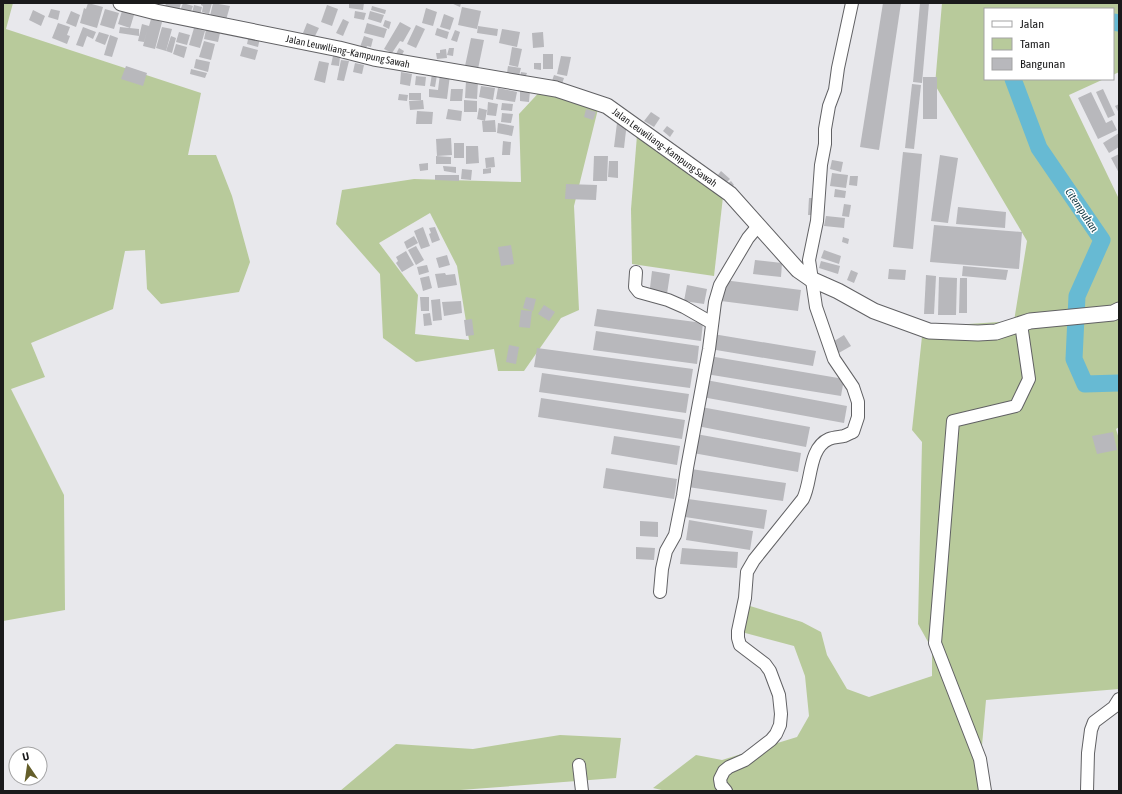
<svg xmlns="http://www.w3.org/2000/svg" width="1122" height="794" font-family="'Asap Condensed',sans-serif">
<style>
.green{fill:#b8ca9b;fill-rule:evenodd}
.lines{fill:none;stroke-linecap:round;stroke-linejoin:round}
.river{stroke:#67bad3;stroke-width:17}
.building{fill:#b8b8bc}
.minor-casing{stroke:#616164;stroke-width:14}
.major-casing{stroke:#616164;stroke-width:17}
.minor{stroke:#fff;stroke-width:12}
.major{stroke:#fff;stroke-width:15}
.labels{text-anchor:middle;stroke-width:3;stroke-linejoin:round;paint-order:stroke}
.street-label{font-size:10px;fill:#1a1a1b;stroke:#fff}
.water-label{font-size:11px;font-style:italic;fill:#143b46;stroke:#fff}
</style>
<rect width="100%" height="100%" fill="#e8e8ec"/>
<g class="green">
<polygon points="3,3 13,3 6,29 201,93 188,155 216,155 232,196 250,262 239,292 161,304 147,289 145,250 125,251 113,309 31,343 45,377 11,389 64,495 65,610 3,621"/>
<polygon points="942,3 1119,3 1119,72 1113,75 1113,9 985,9 985,79 1104,79 1069,95 1119,199 1119,427 1116,429 1119,439 1119,689 986,700 978,791 666,791 653,788 696,755 722,760 797,737 809,716 805,676 794,646 734,630 740,603 802,622 821,632 827,655 847,689 869,697 932,676 932,649 918,624 922,442 912,430 923,327 1014,321 1027,241 935,85"/>
<path d="M 545,86 L 600,101 L 574,206 L 579,310 L 561,318 L 524,371 L 498,371 L 494,349 L 416,362 L 383,338 L 380,274 L 336,224 L 342,190 L 414,179 L 521,182 L 519,114 ZM 430,213 L 457,266 L 469,340 L 415,334 L 418,295 L 379,243 Z"/>
<polygon points="638,123 724,188 714,276 632,264 631,209"/>
<polygon points="560,735 621,738 616,778 447,791 340,791 396,744 473,749"/>
</g>
<g class="lines">
<g class="river">
<polyline points="1113,22 1119,23"/>
<polyline points="1013,79 1039,148 1102,240 1077,296 1074,359 1085,384 1119,383"/>
</g>
</g>
<g class="building">
<polygon points="88,3 103,7 97,28 80,23 84,8 86,9"/>
<polygon points="166,3 181,3 179,11 165,7"/>
<polygon points="183,3 193,6 190,14 180,11"/>
<polygon points="201,3 212,3 209,14 202,12 203,6 201,5"/>
<polygon points="213,3 230,6 226,20 210,16"/>
<polygon points="349,3 364,3 363,10 349,8"/>
<polygon points="451,3 461,3 460,7"/>
<polygon points="883,3 901,3 879,150 860,147"/>
<polygon points="920,3 929,3 922,83 913,82"/>
<polygon points="194,5 202,7 200,15 192,13"/>
<polygon points="327,5 338,9 332,26 321,22"/>
<polygon points="372,6 386,10 385,14 371,10"/>
<polygon points="462,7 481,11 477,29 458,25"/>
<polygon points="426,8 437,12 433,26 422,23"/>
<polygon points="51,9 60,11 58,20 48,17"/>
<polygon points="105,9 119,13 114,29 100,25"/>
<polygon points="33,10 45,16 41,26 29,20"/>
<polygon points="71,11 80,15 76,27 66,23"/>
<polygon points="122,11 134,15 130,28 118,24"/>
<polygon points="355,11 366,13 364,20 354,18"/>
<polygon points="370,11 384,15 381,23 368,19"/>
<polygon points="444,14 454,18 450,30 440,27"/>
<polygon points="151,19 162,22 155,49 143,46 147,31 144,42 138,41 142,24 149,26"/>
<polygon points="343,19 349,22 343,36 336,33"/>
<polygon points="385,20 391,22 389,29 383,26"/>
<polygon points="400,22 411,28 403,42 400,41 392,53 384,49"/>
<polygon points="58,23 70,27 67,35 70,36 67,44 52,38"/>
<polygon points="307,23 319,28 314,38 303,33"/>
<polygon points="367,23 387,29 384,38 364,33"/>
<polygon points="416,25 425,29 416,48 407,44"/>
<polygon points="478,26 498,29 497,36 477,33"/>
<polygon points="83,27 96,32 93,39 87,36 83,47 76,45"/>
<polygon points="120,27 139,29 139,36 119,33"/>
<polygon points="162,27 172,29 166,51 156,48"/>
<polygon points="194,28 205,31 200,48 189,45"/>
<polygon points="437,28 449,32 447,39 435,35"/>
<polygon points="502,29 520,32 517,47 499,43"/>
<polygon points="206,30 220,33 218,42 204,39"/>
<polygon points="455,30 460,32 457,42 451,40"/>
<polygon points="99,32 109,35 105,45 95,41"/>
<polygon points="179,32 190,35 187,45 176,42"/>
<polygon points="543,32 544,47 533,48 532,33"/>
<polygon points="110,35 118,38 112,57 104,55"/>
<polygon points="249,35 260,38 258,47 247,44"/>
<polygon points="171,36 176,38 172,53 166,51"/>
<polygon points="364,36 373,39 371,47 367,46 366,48 360,47"/>
<polygon points="471,38 484,40 478,69 465,66"/>
<polygon points="204,41 215,44 211,60 199,57"/>
<polygon points="176,44 187,47 184,58 173,54"/>
<polygon points="243,46 258,50 255,60 240,56"/>
<polygon points="512,47 522,49 518,67 509,65"/>
<polygon points="399,48 404,51 401,57 396,54"/>
<polygon points="449,48 454,48 453,56 447,55"/>
<polygon points="446,49 447,58 437,59 436,53 440,53 440,50"/>
<rect x="543" y="54" width="10" height="15"/>
<polygon points="333,56 340,57 339,66 331,65"/>
<polygon points="561,56 571,57 567,76 557,74"/>
<polygon points="196,59 210,62 208,72 194,68"/>
<polygon points="341,60 349,61 344,81 337,80"/>
<polygon points="319,61 329,63 325,83 314,80"/>
<polygon points="355,63 364,65 362,74 353,72"/>
<polygon points="534,63 541,63 541,70 534,69"/>
<polygon points="126,66 147,73 143,86 121,79"/>
<polygon points="508,66 521,68 519,76 507,73"/>
<polygon points="191,69 207,73 205,78 190,74"/>
<polygon points="401,72 412,74 410,86 400,84"/>
<polygon points="521,72 527,73 525,78 520,77"/>
<polygon points="432,74 437,75 435,87 430,86"/>
<polygon points="440,74 450,75 447,99 429,97 429,89 438,90"/>
<polygon points="554,75 564,78 562,84 552,81"/>
<polygon points="416,76 426,77 425,86 415,85"/>
<rect x="923" y="77" width="14" height="42"/>
<polygon points="466,81 478,82 477,99 465,98"/>
<polygon points="912,84 921,85 914,149 905,148"/>
<polygon points="481,86 495,88 493,100 479,97"/>
<polygon points="498,88 517,92 515,102 496,99"/>
<polygon points="451,89 463,89 462,101 450,101"/>
<polygon points="1103,89 1115,115 1108,118 1096,92"/>
<polygon points="520,91 530,91 529,102 520,101"/>
<polygon points="1091,92 1106,123 1112,120 1117,130 1098,139 1078,98"/>
<rect x="409" y="93" width="12" height="7"/>
<polygon points="399,94 408,95 407,101 398,100"/>
<polygon points="423,100 424,109 410,110 409,101"/>
<polygon points="464,100 477,101 477,112 464,112"/>
<polygon points="488,102 498,104 496,116 487,115"/>
<polygon points="502,103 513,104 512,111 501,110"/>
<polygon points="1119,104 1119,113 1115,106"/>
<polygon points="479,108 487,110 485,121 477,119"/>
<polygon points="448,109 462,111 461,121 446,119"/>
<polygon points="586,109 596,112 593,120 584,117"/>
<polygon points="417,111 433,112 432,124 416,124"/>
<polygon points="651,112 660,118 654,127 644,121"/>
<polygon points="502,113 513,114 511,123 501,122"/>
<polygon points="618,115 627,122 624,148 614,147"/>
<polygon points="495,120 496,132 483,132 482,121"/>
<polygon points="498,123 514,126 512,136 497,133"/>
<polygon points="667,126 674,131 670,137 663,131"/>
<polygon points="1119,133 1119,147 1109,153 1103,143"/>
<polygon points="451,138 452,155 437,156 436,139"/>
<polygon points="503,141 511,142 510,155 502,155"/>
<rect x="454" y="143" width="10" height="15"/>
<polygon points="466,146 478,146 479,163 466,164"/>
<polygon points="903,152 922,154 913,249 893,247"/>
<polygon points="1119,154 1119,173 1111,158"/>
<polygon points="940,155 958,158 948,223 931,221"/>
<polygon points="436,156 451,157 451,164 436,164"/>
<polygon points="594,156 608,156 607,181 593,181"/>
<polygon points="494,157 495,167 486,168 485,158"/>
<polygon points="832,160 843,162 841,172 830,169"/>
<polygon points="609,161 618,161 618,178 608,177"/>
<polygon points="428,163 428,170 420,171 419,164"/>
<polygon points="443,166 456,167 456,173 444,171"/>
<polygon points="491,168 491,173 483,174 483,169"/>
<polygon points="462,169 472,170 471,180 461,179"/>
<polygon points="721,171 730,179 726,183 718,175"/>
<polygon points="832,173 848,175 846,188 830,186"/>
<polygon points="435,175 459,175 459,181 435,180"/>
<polygon points="850,176 858,176 857,186 849,185"/>
<polygon points="731,181 734,185 730,188 727,184"/>
<polygon points="566,184 597,185 596,200 565,199"/>
<polygon points="835,189 846,191 845,198 834,197"/>
<polygon points="809,198 817,198 816,215 808,215"/>
<polygon points="844,204 851,205 849,217 842,216"/>
<polygon points="958,207 1006,212 1005,228 956,224"/>
<polygon points="826,216 845,218 844,228 824,226"/>
<polygon points="934,225 1022,232 1019,269 930,262"/>
<polygon points="423,227 430,246 421,249 414,231"/>
<polygon points="435,227 440,240 432,243 429,234 431,233 429,228"/>
<polygon points="414,236 418,243 407,249 404,242"/>
<polygon points="843,237 849,239 848,244 842,242"/>
<polygon points="511,245 514,264 501,266 498,247"/>
<polygon points="416,246 424,260 416,265 408,250"/>
<polygon points="824,250 841,256 839,264 821,258"/>
<polygon points="406,251 414,265 402,272 396,263 398,261 396,257"/>
<polygon points="447,255 450,265 439,268 436,258"/>
<polygon points="755,260 782,263 781,277 753,274"/>
<polygon points="821,261 840,266 838,274 819,268"/>
<polygon points="427,265 429,272 419,275 417,267"/>
<polygon points="963,266 1008,270 1006,280 962,276"/>
<polygon points="889,269 906,270 905,280 888,279"/>
<polygon points="851,270 858,273 854,283 847,280"/>
<polygon points="652,271 670,274 667,294 651,292 651,288 650,288"/>
<polygon points="445,273 446,275 455,274 457,285 438,288 435,274"/>
<polygon points="926,275 936,276 934,314 924,314"/>
<polygon points="429,276 432,288 423,291 420,278"/>
<polygon points="939,277 957,278 956,315 938,315"/>
<polygon points="960,278 967,278 967,313 959,313"/>
<polygon points="724,280 801,290 798,311 721,301"/>
<polygon points="687,285 707,289 704,304 684,301"/>
<polygon points="420,297 429,297 429,311 421,311"/>
<polygon points="526,297 536,299 533,311 523,308"/>
<polygon points="440,299 442,320 433,321 431,300"/>
<polygon points="461,301 462,313 444,316 442,302"/>
<polygon points="544,305 555,312 549,321 538,314"/>
<polygon points="597,309 703,323 701,341 594,326"/>
<polygon points="521,310 532,311 530,328 519,327"/>
<polygon points="430,313 432,325 424,326 423,314"/>
<polygon points="472,319 474,335 466,336 464,320"/>
<polygon points="596,331 699,346 697,364 593,350"/>
<polygon points="713,334 816,351 813,366 710,349"/>
<polygon points="844,335 851,346 837,354 831,343"/>
<polygon points="509,345 519,347 516,364 506,362"/>
<polygon points="537,348 693,369 690,388 534,367"/>
<polygon points="709,356 844,379 841,396 706,374"/>
<polygon points="542,373 689,394 686,413 539,392"/>
<polygon points="706,380 847,406 844,423 702,397"/>
<polygon points="541,398 685,420 682,439 538,417"/>
<polygon points="701,407 810,427 806,447 697,426"/>
<polygon points="1113,432 1117,450 1097,454 1092,436"/>
<polygon points="696,434 801,453 798,472 693,453"/>
<polygon points="614,436 680,446 677,465 611,454"/>
<polygon points="606,468 677,479 674,499 603,488"/>
<polygon points="691,469 786,483 783,501 688,487"/>
<polygon points="688,499 767,510 764,529 685,517"/>
<polygon points="689,520 753,531 750,550 686,540"/>
<polygon points="640,521 658,522 658,537 640,536"/>
<polygon points="636,547 655,548 654,560 636,559"/>
<polygon points="682,548 738,552 737,568 680,564"/>
</g>
<g class="lines">
<g class="minor-casing">
<g id="minor">
<polyline points="636,272 635,287 639,292 668,300 684,307 712,323"/>
<polyline points="660,592 662,569 666,551 675,535 683,495 687,468 709,349 715,302 720,285 748,238 758,226"/>
<polyline points="579,765 582,791"/>
<path d="M 726,791 L 721,785 L 720,779 L 724,771 L 729,767 L 745,760 L 771,740 L 776,734 L 780,725 L 781,714 L 779,695 L 770,671 L 765,664 L 740,645 L 738,638 L 738,631 L 745,598 L 747,572 L 754,560 L 803,499 C 812,482 808,448 829,439 C 834,437 840,437 844,436 C 847,435 850,433 853,432 L 858,417 L 858,402 L 853,387 L 834,359 L 816,307 L 809,260 L 817,221 L 821,165 L 825,144 L 825,129 L 829,106 L 835,90 L 838,68 L 852,3"/>
<polyline points="985,791 980,759 935,643 953,421 1016,406 1029,379 1021,324"/>
<polyline points="1087,791 1088,753 1091,730 1094,722 1114,707 1119,699"/>
</g>
</g>
<g class="major-casing">
<polyline id="major" points="121,3 156,12 339,49 374,58 556,89 607,106 730,194 798,270 811,279 838,291 874,311 929,331 978,333 996,332 1030,321 1113,313 1119,310"/>
</g>
<use href="#minor" class="minor"/>
<use href="#major" class="major"/>
</g>
<g class="labels">
<g class="street-label">
<text transform="translate(348 51) rotate(12)" y="4">Jalan Leuwiliang–Kampung Sawah</text>
<text transform="translate(665 147) rotate(36)" y="4">Jalan Leuwiliang–Kampung Sawah</text>
</g>
<g class="water-label">
<text transform="translate(1082 210) rotate(56)" y="4">Citempuhan</text>
</g>
</g>
<rect width="1122" height="794" fill="none" stroke="#1a1a1b" stroke-width="8"/>
<rect x="984" y="8" width="130" height="72" fill="#ffffff" stroke="#a3a3a4"/>
<rect x="992" y="21" width="20" height="6" fill="#ffffff" stroke="#a3a3a4"/>
<text x="1020" y="28" font-size="12" fill="#1a1a1b">Jalan</text>
<rect x="992" y="38" width="20" height="12" fill="#b8ca9b" stroke="#a3a3a4"/>
<text x="1020" y="48" font-size="12" fill="#1a1a1b">Taman</text>
<rect x="992" y="58" width="20" height="12" fill="#b8b8bc" stroke="#a3a3a4"/>
<text x="1020" y="68" font-size="12" fill="#1a1a1b">Bangunan</text>
<g transform="translate(28 766) rotate(347)"><circle r="19" fill="#ffffff" stroke="#a3a3a4"/>
<path d="M0-3L7 15L0 10L-7 15Z" fill="#645e2a"/>
<text y="-6" font-size="11" font-weight="bold" text-anchor="middle" fill="#1a1a1b">U</text>
</g>
</svg>
